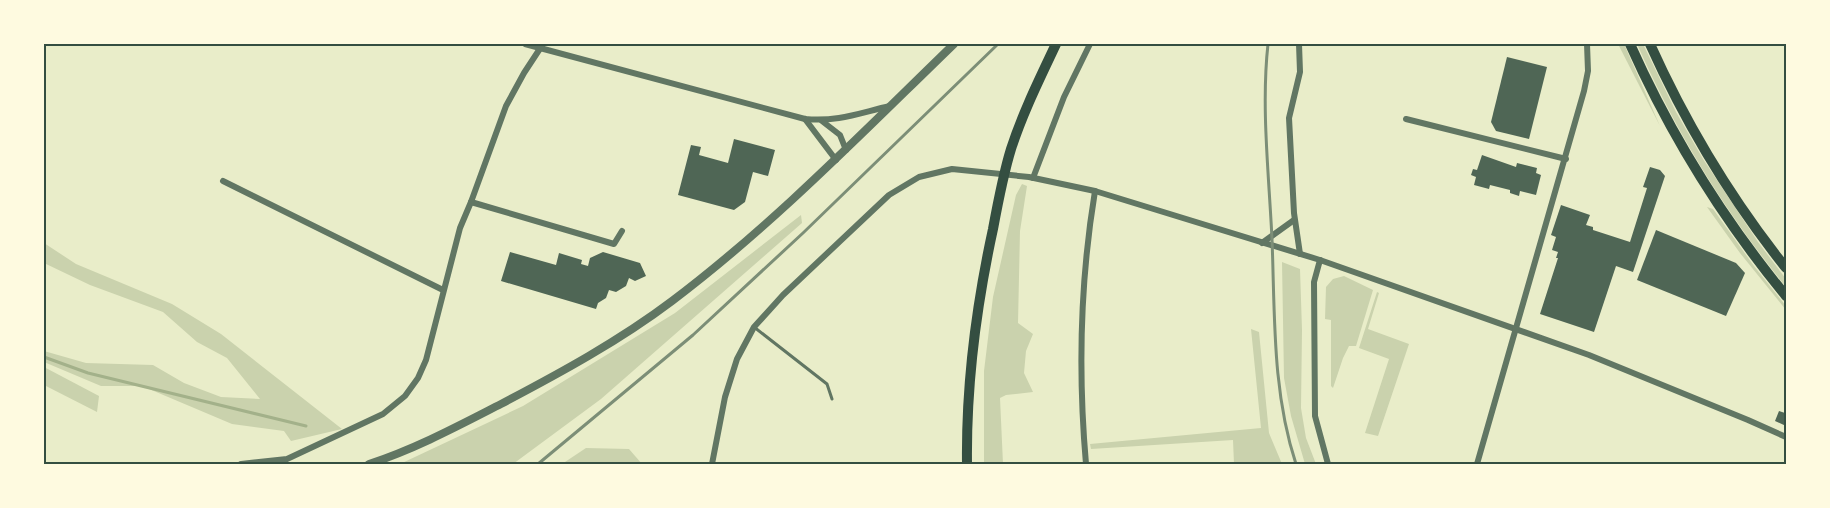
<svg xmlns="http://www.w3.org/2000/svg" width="1830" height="508" font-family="Overpass,sans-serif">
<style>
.green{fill:#cad2ad}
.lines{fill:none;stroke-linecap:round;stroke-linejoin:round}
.stream{stroke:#a3b18a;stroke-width:3}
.building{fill:#4f6655}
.service{stroke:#617663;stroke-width:3}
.minor{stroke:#617663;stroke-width:6}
.tertiary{stroke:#617663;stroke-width:8}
.primary{stroke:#344e41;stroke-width:10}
.rail{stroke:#7c8e77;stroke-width:3}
.neatline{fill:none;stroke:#344e41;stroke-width:2}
</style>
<rect width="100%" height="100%" fill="#e9edc9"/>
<g class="green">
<polygon points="1618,44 1624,44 1660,126"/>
<path d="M 1637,44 L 1643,44 L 1676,112 L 1703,159 L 1758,242 L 1786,279 L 1786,287 C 1724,210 1677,134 1637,44 Z"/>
<polygon points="1022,184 1027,186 1020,231 1018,323 1033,334 1026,351 1024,373 1033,392 1006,395 1000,398 1003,464 984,464 984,371 993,297 1016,195"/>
<polygon points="1707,207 1713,209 1754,266 1786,306 1786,310 1740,253"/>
<polygon points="801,215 802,223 601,399 513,464 400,464 523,406 675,313"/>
<polygon points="44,243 76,264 172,304 221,334 342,429 291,441 284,431 232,424 142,386 101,386 44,362 44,351 86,363 153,365 184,383 221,397 260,399 227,358 197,342 163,312 90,285 44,263"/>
<polygon points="1282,262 1300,269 1302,330 1301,408 1306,438 1316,464 1305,464 1291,416 1284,378"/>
<polygon points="1344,276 1373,290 1356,346 1349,346 1343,358 1333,388 1331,386 1331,320 1325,319 1326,287 1333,279"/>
<polygon points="1377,292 1379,293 1368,329 1409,344 1378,436 1365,433 1389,359 1359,348"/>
<polygon points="1251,329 1259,332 1269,433 1282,464 1234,464 1233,440 1091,449 1090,444 1261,428"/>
<polygon points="44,367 99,396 97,412 44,385"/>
<polygon points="586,448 629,449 642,464 562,464"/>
</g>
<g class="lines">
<polyline class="stream" points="44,357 88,373 306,426"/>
</g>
<g class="building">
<polygon points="1507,57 1547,67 1529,139 1496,131 1491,122"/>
<polygon points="734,139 775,150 768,176 753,172 745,202 734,210 678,195 691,145 701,147 699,155 728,163"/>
<polygon points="1482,155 1516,167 1517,163 1537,168 1536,173 1541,175 1536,195 1520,191 1519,196 1510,193 1510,190 1490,185 1489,189 1474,185 1476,177 1471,175 1473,169 1477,170"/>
<polygon points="1650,167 1660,170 1665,176 1633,272 1616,266 1594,332 1540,314 1558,258 1556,258 1558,252 1552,250 1556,237 1551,235 1561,205 1590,215 1586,225 1593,227 1593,230 1630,242 1647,188 1643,187"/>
<polygon points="1656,230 1736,263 1745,273 1726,316 1637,280"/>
<polygon points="510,252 556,265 559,253 582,260 581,264 588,266 590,258 603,252 640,263 646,276 635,281 629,278 626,286 616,292 609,290 606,298 598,303 596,309 501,281"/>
<polygon points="1786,409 1786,426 1775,421 1779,411 1785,413"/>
</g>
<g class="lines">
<polyline class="service" points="754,327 827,384 832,399"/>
<g class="minor">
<path d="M 525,44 L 805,119 C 838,122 859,113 890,106"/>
<polyline points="1299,44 1300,72 1289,118 1294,213 1300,254"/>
<polyline points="805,119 836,160"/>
<polyline points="1406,119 1566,159"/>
<polyline points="822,121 840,135 846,150"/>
<polyline points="1033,178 1064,97 1090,44"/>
<polyline points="223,181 443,290"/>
<polyline points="471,202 614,244 622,231"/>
<polyline points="1262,243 1294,220"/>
<polyline points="1320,260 1314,282 1315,416 1328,464"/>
<polyline points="241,464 287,459 383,414 405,396 418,378 426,360 460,228 471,202 506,106 524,73 543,44"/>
<polyline points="712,464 725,397 737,359 754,327 783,295 889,195 919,177 952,169 1029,177 1095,191 1320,260 1589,355 1748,420 1786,437"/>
<path d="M 1086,464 C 1078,373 1080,282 1095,191"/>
<polyline points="1477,464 1584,91 1588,71 1587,44"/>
</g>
<path class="tertiary" d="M 369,464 C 415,449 458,426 501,404 C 560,373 619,341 672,301 C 774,224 863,132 954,44"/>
<g class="primary">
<path d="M 1630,44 C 1671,136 1722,218 1786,296"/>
<path d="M 1650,44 C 1686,124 1731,199 1786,268"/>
<path d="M 967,464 C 966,384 976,307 993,229 C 998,202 1003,175 1011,149 C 1023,112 1040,78 1056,44"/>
</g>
<g class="rail">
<path d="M 1268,44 C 1261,107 1269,175 1272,239 C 1275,315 1272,391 1296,464"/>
<polyline points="538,464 693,335 803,233 998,44"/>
</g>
</g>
<rect width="1830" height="508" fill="none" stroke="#fefae0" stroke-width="90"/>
<rect x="45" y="45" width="1740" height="418" class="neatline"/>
</svg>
